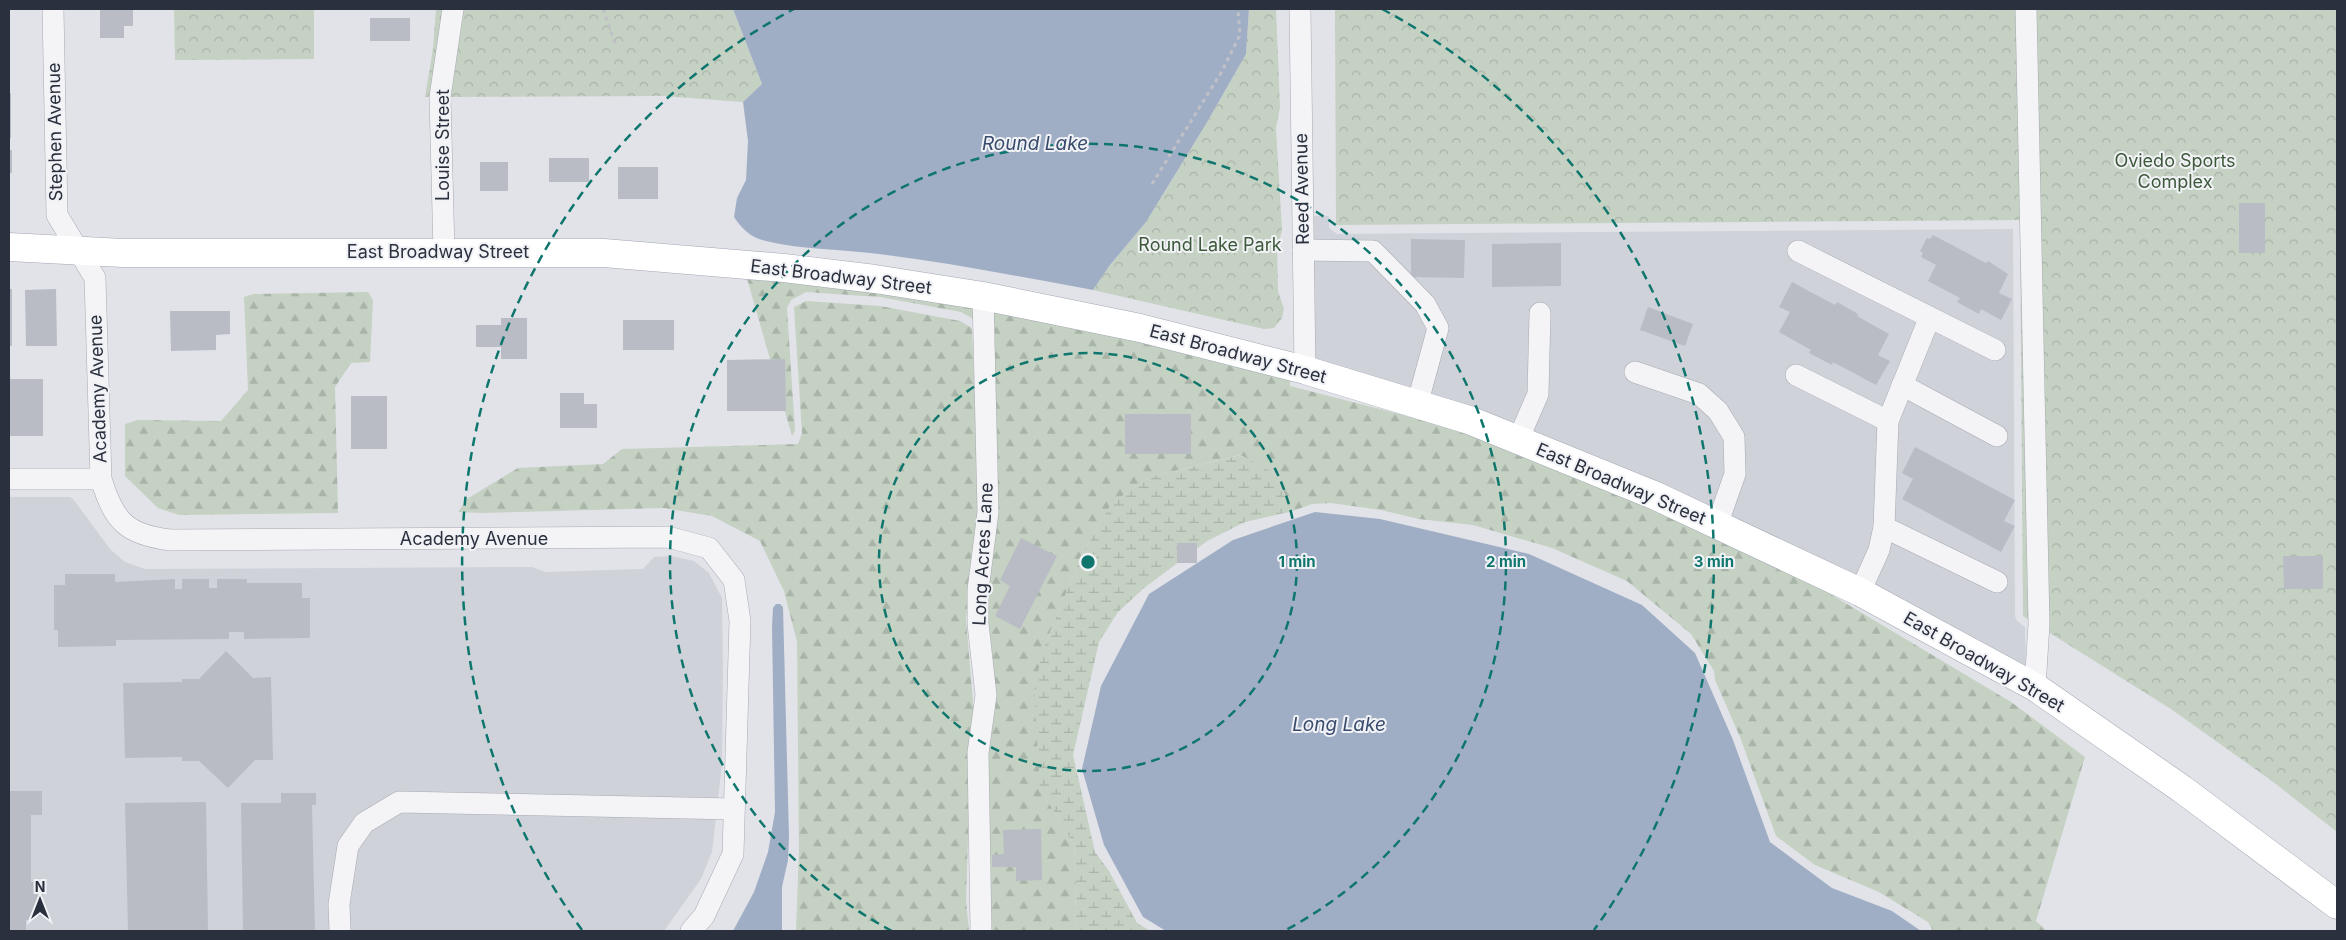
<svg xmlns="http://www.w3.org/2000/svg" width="2346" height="940" font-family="Inter,sans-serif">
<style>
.built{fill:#d0d2da}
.forest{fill:url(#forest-firs)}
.wetland{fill:url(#wetland-marsh)}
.park{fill:url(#park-crowns)}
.water{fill:#a0aec5}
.building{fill:#b9bcc5}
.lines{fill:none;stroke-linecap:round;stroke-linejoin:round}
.minor-casing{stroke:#a7aab2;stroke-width:22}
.major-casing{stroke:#a2a7b3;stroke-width:29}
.path{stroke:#c0c1c7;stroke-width:3;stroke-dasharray:4 4;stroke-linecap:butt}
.minor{stroke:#f4f4f7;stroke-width:21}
.major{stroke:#fff;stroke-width:28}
.ring{fill:none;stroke:#0f766e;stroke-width:2.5;stroke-dasharray:9 6}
.labels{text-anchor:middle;stroke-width:4;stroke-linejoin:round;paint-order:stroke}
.street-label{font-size:18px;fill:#2b303e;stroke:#f1f2f6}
.park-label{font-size:18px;fill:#3d593a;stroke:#f1f2f6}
.water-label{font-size:19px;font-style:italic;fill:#394c6e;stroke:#f1f2f6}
.centre{fill:#0f766e;stroke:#f1f2f6;stroke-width:2.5}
.ring-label{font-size:15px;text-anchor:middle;font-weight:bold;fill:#0f766e;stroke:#f1f2f6;stroke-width:4;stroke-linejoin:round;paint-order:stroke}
</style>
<defs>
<pattern id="forest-firs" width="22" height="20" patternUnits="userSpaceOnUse" patternTransform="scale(1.25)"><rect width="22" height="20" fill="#c5d1c3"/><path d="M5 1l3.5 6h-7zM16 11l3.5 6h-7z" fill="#a9b4a9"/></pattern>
<pattern id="wetland-marsh" width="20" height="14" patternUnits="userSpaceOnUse" patternTransform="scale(1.25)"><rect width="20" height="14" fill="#c5d1c3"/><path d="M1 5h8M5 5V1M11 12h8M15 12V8" fill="none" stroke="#a9b4a9"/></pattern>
<pattern id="park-crowns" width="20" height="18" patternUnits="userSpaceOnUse" patternTransform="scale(1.25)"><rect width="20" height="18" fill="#c5d1c3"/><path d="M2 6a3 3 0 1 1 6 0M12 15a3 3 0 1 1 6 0" fill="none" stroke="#a9b4a9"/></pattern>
</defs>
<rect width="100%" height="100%" fill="#e1e3e8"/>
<g class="built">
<polygon points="1312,216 1329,216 1329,228 1337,234 2013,229 2015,616 2017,621 2025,627 2026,670 1314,362"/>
<polygon points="9,497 70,497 74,500 110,549 125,562 145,569 532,567 545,572 643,569 654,557 671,556 694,561 709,573 722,598 723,665 722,764 712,852 701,879 664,931 9,931"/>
</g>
<g class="forest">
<polygon points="746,275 974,305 975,320 961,312 880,297 806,292 791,300 787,308 795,431 792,436"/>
<polygon points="368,292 373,300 370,362 351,363 335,387 338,513 179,515 158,508 125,476 125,424 138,420 221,421 248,390 244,297 254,294"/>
<polygon points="806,301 880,306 960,321 972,328 979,490 974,563 966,618 974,714 970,770 966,901 969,931 796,931 799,851 797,642 784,591 760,541 712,516 664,508 482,513 458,512 467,499 518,468 603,464 622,449 798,444 802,433 794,307"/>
<polygon points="992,308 1290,377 1290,386 1473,433 1652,505 1795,573 2011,702 2085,757 2036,921 2047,931 1933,931 1928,922 1879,892 1815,865 1776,836 1740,737 1715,680 1714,671 1691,634 1627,581 1552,548 1473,525 1419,519 1381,510 1331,503 1312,504 1293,511 1274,473 1240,455 1150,477 1112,503 1082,554 1042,652 1040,788 1074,845 1076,876 1075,931 990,931 986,623"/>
</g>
<polygon class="wetland" points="1241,455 1274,473 1293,511 1245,522 1207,541 1144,588 1118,612 1099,642 1073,755 1095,852 1109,871 1137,923 1150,931 1075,931 1076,876 1074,845 1040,788 1034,692 1042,652 1082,554 1112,503 1150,477"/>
<g class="park">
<polygon points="174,9 314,9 314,59 175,60"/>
<polygon points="436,9 733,9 762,84 743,102 664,96 425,97 433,49"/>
<polygon points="1249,9 1276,9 1280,107 1276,128 1282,231 1277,248 1278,291 1284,309 1282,318 1274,328 1264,329 1093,290 1110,265 1146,222 1206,124 1246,54"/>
<polygon points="1335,9 2337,9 2337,832 2272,781 2171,709 2023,616 2020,220 1336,225"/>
</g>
<g class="water">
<path d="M 733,9 L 1249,9 L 1246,54 L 1206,124 L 1146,222 L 1110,265 L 1093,290 C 1022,277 951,263 879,254 C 842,249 803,250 766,241 C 751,238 742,229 734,217 L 737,198 L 746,180 L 748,141 L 743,102 L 762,84 Z"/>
<polygon points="1315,512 1380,519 1529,554 1642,605 1695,653 1733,740 1770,842 1832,888 1892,911 1921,931 1166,931 1143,917 1104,845 1082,769 1101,686 1149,594 1233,540"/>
<polygon points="776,604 780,604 783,607 789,837 788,860 782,887 782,931 733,931 754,892 768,852 775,812 772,627 773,608"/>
</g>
<g class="building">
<polygon points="100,9 133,9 133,26 124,26 124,38 100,38"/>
<rect x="370" y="18" width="40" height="23"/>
<rect x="9" y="93" width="2" height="45"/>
<rect x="9" y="150" width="3" height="23"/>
<rect x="549" y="158" width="40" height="24"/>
<rect x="480" y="162" width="28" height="29"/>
<rect x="618" y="167" width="40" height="32"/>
<rect x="2239" y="203" width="26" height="50"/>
<polygon points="1933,235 1986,263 1988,261 2008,274 1999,293 2012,299 2001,320 1981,309 1979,314 1957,302 1960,298 1928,281 1936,265 1921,257 1923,253 1920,251 1927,238 1930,239"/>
<polygon points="1411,239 1465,240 1464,278 1411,277"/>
<polygon points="1561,243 1561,286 1492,287 1492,244"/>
<polygon points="1792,282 1835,305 1837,302 1858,314 1857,316 1889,334 1878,355 1890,361 1876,385 1833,362 1832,365 1809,353 1811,350 1779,332 1790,312 1779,307"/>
<rect x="9" y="289" width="3" height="57"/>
<polygon points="56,289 57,346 26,346 25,290"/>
<polygon points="1648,307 1693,324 1685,346 1640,330"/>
<polygon points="170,311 230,311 230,334 216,335 216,350 171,351"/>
<polygon points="501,318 527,318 527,359 501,359 501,347 476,347 476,325 501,325"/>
<rect x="623" y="320" width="51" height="30"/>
<polygon points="785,359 786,411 727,411 727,360"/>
<rect x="9" y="379" width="34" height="57"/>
<polygon points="560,393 584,393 584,404 597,404 597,428 560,428"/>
<rect x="351" y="396" width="36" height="53"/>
<rect x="1125" y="414" width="66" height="40"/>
<polygon points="1915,447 2015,500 2004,521 2015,526 2001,552 1902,499 1913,479 1902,473"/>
<polygon points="1021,538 1057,556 1020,629 995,616 1010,586 1000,580"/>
<rect x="1177" y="543" width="20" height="20"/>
<polygon points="2283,556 2323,556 2323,589 2284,589"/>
<polygon points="65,574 115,574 115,582 175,579 175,589 182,589 182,579 209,579 209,588 217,588 217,579 247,579 247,583 302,583 302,598 310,598 310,638 244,639 244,632 229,632 229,639 116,640 116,646 58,647 58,630 54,630 54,585 65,585"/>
<polygon points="226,651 253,678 271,677 273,760 255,760 228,788 199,761 182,761 182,757 125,758 123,683 182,682 182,679 199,679"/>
<polygon points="9,791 42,791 42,815 31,815 31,882 43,882 43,916 32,916 32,920 26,920 26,931 9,931"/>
<polygon points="281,793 316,793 316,805 312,805 315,931 243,931 241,803 281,803"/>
<polygon points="206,802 208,931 128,931 125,803"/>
<polygon points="1041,829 1042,880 1016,881 1016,867 992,867 992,855 1004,854 1003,830"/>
</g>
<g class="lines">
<g class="minor-casing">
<g id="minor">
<path d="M 53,9 L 57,215 L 95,278 L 101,479 C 114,521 126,535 171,540 L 668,537 L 709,548 L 734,580 L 740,621 L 733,854 L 704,916 L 691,931"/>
<polyline points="1300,9 1305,370"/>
<polyline points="2026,9 2039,624 2035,687"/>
<polyline points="1303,250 1373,251 1425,304 1438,328 1417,405"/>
<polyline points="1798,251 1995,350"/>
<polyline points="444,252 440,97 453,9"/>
<polyline points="1635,372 1699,394 1718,411 1734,437 1735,474 1717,525"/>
<polyline points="1796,375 1888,421"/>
<polyline points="1902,385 1997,436"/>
<polyline points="1518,440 1538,394 1540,313"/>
<polyline points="9,479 101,479"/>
<polyline points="1884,527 1997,582"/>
<polyline points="1860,592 1879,550 1884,527 1888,421 1929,319"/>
<polyline points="340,931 339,904 348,846 364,823 399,802 734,809"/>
<polyline points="981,931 978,753 986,695 978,624 978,590 988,512 983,296"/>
</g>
</g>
<g class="major-casing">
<polyline id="major" points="9,247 123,253 604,253 784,268 875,279 983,296 1140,328 1305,370 1469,420 1656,496 1860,592 2035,687 2182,789 2337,905"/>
</g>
<g class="path">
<polyline points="603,9 616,46"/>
<polyline points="1152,184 1222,71 1240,35 1238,9"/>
</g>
<use href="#minor" class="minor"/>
<use href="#major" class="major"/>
</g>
<g class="ring">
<circle cx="1088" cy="562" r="209"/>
<path d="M892 931A418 418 0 1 1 1284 931"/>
<path d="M582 930A626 626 0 0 1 794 9M1382 9A626 626 0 0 1 1594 930"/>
</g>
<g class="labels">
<g class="street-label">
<text transform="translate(55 132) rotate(-91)" y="6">Stephen Avenue</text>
<text transform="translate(443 145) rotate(-90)" y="6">Louise Street</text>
<text transform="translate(1302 189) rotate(-91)" y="6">Reed Avenue</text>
<text x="438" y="258">East Broadway Street</text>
<text transform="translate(841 277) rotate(7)" y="6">East Broadway Street</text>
<text transform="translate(1238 354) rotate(15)" y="6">East Broadway Street</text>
<text transform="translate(98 389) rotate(-92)" y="6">Academy Avenue</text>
<text transform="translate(1621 484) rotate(23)" y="6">East Broadway Street</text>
<text x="474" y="545">Academy Avenue</text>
<text transform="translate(983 554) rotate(-87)" y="6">Long Acres Lane</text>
<text transform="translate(1984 662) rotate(30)" y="6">East Broadway Street</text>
</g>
<g class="park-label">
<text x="2175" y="167">Oviedo Sports<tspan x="2175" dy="21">Complex</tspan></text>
<text x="1210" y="251">Round Lake Park</text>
</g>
<g class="water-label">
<text x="1035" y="150">Round Lake</text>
<text x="1339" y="731">Long Lake</text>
</g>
</g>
<circle cx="1088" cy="562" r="8" class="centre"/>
<g class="ring-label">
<text x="1297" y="567">1 min</text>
<text x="1506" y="567">2 min</text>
<text x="1714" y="567">3 min</text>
</g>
<rect width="2346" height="940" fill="none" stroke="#2b303e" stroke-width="20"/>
<g transform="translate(40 900)" stroke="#f1f2f6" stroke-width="4" paint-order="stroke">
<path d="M0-4L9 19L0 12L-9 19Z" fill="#2b303e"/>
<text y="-8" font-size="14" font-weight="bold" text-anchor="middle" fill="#2b303e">N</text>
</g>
</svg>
